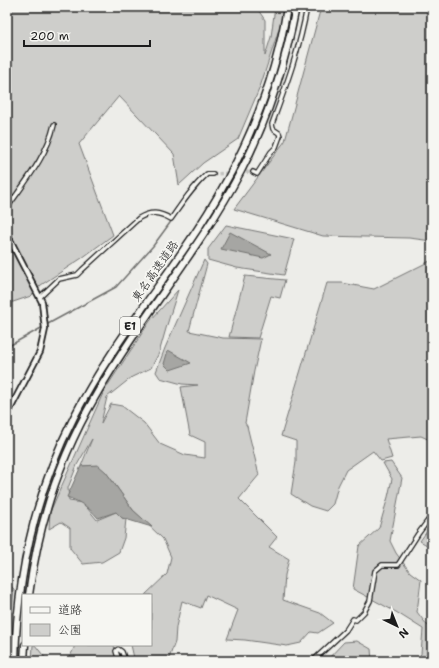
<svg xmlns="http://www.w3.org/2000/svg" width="439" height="668" font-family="'Shantell Sans','Klee One',sans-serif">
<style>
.green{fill:#cececb;stroke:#757574}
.water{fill:#a6a6a3;stroke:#6f6f6d}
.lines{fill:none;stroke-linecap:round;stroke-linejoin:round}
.stream{stroke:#6f6f6d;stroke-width:1.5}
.minor-tunnel{stroke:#c3c3c0;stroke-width:3.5;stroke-dasharray:3.5 2;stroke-linecap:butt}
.minor-casing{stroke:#1c1c1c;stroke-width:6}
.tertiary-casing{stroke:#1c1c1c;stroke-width:8}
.motorway-casing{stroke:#1c1c1c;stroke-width:9}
.minor{stroke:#f6f6f2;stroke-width:3.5}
.tertiary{stroke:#f6f6f2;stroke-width:4.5}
.motorway{stroke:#f6f6f2;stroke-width:6}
.labels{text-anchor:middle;stroke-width:3.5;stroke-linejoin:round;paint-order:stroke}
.shield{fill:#f6f6f2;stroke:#5d5d5c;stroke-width:1}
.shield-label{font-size:11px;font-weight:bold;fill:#1c1c1c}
.street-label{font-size:12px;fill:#1c1c1c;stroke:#f6f6f2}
</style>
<rect width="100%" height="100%" fill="#edede9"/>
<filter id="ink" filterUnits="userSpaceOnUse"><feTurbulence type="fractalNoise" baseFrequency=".025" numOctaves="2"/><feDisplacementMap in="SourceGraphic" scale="8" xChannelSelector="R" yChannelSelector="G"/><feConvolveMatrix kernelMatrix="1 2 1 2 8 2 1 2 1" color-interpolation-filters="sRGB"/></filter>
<g filter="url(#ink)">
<g class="green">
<polygon points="7,7 256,7 265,20 265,56 271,37 275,7 284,7 281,23 260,87 238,139 203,163 179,185 174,154 119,96 79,144 113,235 82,258 41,285 31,296 13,302 7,302"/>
<polygon points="321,7 432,7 432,241 409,238 323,236 234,209 285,141"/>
<polygon points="226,225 294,239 284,275 237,268 208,260 208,249"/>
<polygon points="204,260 207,264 189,331 223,338 261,339 254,371 245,423 247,426 259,475 239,499 277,537 269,547 289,559 285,575 283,600 320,613 333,623 318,633 311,632 301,643 287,646 245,640 227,639 238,610 206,595 201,608 182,601 176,627 175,642 168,661 137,661 134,658 131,645 151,645 151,595 145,595 167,574 171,557 163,539 133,510 108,475 98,466 81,466 92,439 77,465 68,488 69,501 83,503 97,520 116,512 122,518 126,519 124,538 119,552 102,562 83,564 70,548 70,528 61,522 49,529 50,512 104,391 150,321 178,290 167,325 159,353 151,368 132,377 107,397 101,423 111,404 122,406 144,423 160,444 185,455 205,458 205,442 190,435 181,387 198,385 182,384 160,378 156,372 165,348"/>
<polygon points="432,260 432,441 421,436 386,439 392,458 381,461 373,451 346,470 338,486 333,504 326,511 310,506 291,494 296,462 296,441 281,436 327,283 342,283 374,289"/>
<polygon points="245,276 285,280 280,298 271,296 258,338 229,337"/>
<polygon points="391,462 402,478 390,541 396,553 410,572 421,580 417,612 427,625 432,627 432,661 415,661 421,654 423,629 396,612 353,589 359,546 379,528 388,497 392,479 383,463"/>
<polygon points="430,527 432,528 432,548 420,541"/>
<polygon points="7,583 14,589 7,654"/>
<polygon points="357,641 371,649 372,661 326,661 344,642"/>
<polygon points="33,645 35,645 46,659 47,661 32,661"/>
<polygon points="74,645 114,645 117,661 68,661 74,648"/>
</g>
<g class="water">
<polygon points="230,232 271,254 263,258 221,249"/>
<polygon points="168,350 191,363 170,370 164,364"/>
<path d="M 98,465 L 106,472 L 133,510 L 152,527 L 122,518 L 116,512 L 98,518 C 89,507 80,502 67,497 L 81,466 Z"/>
</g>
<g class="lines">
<g class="stream">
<polyline points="46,325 116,287 153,246 189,197 206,177"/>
<polyline points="7,347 43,327"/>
</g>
<polyline class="minor-tunnel" points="213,174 253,172"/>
<g class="minor-casing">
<g id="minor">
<path d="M 253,172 L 257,174 L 271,152 L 276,147 L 280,136 L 279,133 L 273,129 L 272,124 C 286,86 300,48 307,7"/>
<path d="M 7,208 C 25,182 47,156 54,125"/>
<path d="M 40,297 L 59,279 L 77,275 L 82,270 L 139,218 C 151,211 159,212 171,219 C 182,203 193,187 207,174 L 213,174"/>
<polyline points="119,661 116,651 118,649 122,652 125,661"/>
<polyline points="312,661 317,657 346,630 353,619 356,620 364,612 370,601 375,571 382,565 398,565 418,534 432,515"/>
</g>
</g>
<g class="tertiary-casing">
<polyline id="tertiary" points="7,234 42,302 45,329 40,352 7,415"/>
</g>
<g class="motorway-casing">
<g id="motorway">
<path d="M 29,595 C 38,525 59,459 95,397 C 139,319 199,251 241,171 C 268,120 285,64 296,7"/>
<path d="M 15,661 C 17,576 35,493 74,417 C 108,351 156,292 197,230 C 241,163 275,87 287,7"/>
<polyline points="24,661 25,645"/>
</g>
</g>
<use href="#minor" class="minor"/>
<use href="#tertiary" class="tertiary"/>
<use href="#motorway" class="motorway"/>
</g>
</g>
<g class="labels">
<rect class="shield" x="120" y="317" width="20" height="18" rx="3"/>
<g class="shield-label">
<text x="130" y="330">E1</text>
</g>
<g class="street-label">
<text transform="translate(155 271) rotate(-55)" y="4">東名高速道路</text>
</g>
</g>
<rect width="439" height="668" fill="none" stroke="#f6f6f2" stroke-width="24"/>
<rect x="12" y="12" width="415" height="644" fill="none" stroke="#1c1c1c" stroke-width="1.5" filter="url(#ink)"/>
<rect x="22" y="594" width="130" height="52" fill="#f6f6f2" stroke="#9f9f9c"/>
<rect x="30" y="607" width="20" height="6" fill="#f6f6f2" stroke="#9f9f9c"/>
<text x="58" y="614" font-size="12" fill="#1c1c1c">道路</text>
<rect x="30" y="624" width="20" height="12" fill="#cececb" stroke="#9f9f9c"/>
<text x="58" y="634" font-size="12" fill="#1c1c1c">公園</text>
<g transform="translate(397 626) rotate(137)" stroke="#f6f6f2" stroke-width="3" paint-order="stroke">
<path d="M0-3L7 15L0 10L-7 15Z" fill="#1c1c1c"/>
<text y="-6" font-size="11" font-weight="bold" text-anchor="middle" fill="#1c1c1c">N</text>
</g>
<path d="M24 40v6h126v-6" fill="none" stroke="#1c1c1c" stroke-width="2"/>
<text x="30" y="40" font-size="12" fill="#1c1c1c" stroke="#f6f6f2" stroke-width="3" paint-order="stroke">200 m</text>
</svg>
